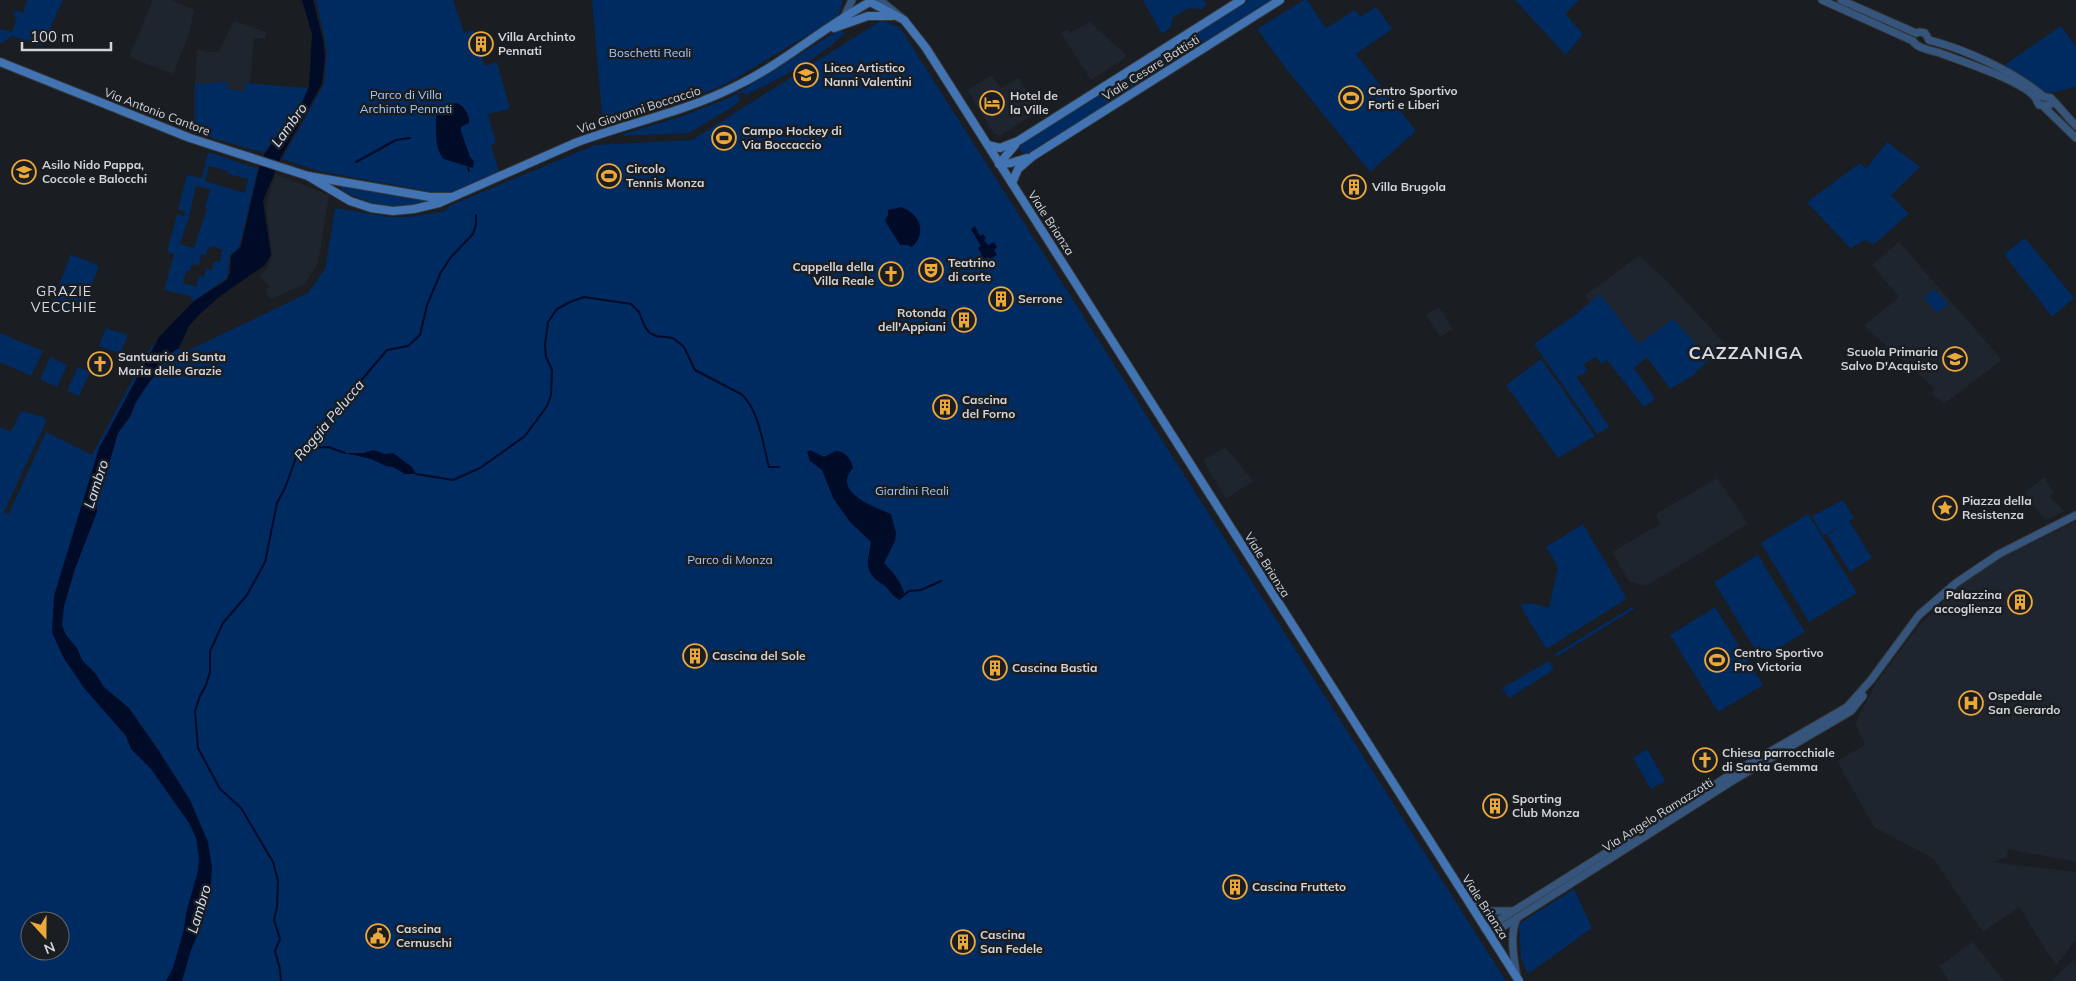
<svg xmlns="http://www.w3.org/2000/svg" width="2076" height="981" font-family="Mulish,sans-serif">
<style>
.built{fill:#1f252e}
.green{fill:#002b60;fill-rule:evenodd}
.water{fill:#000b27}
.lines{fill:none;stroke-linecap:round;stroke-linejoin:round}
.stream{stroke:#000b27;stroke-width:2}
.tertiary-casing{stroke:#34373a;stroke-width:9}
.secondary-casing{stroke:#34373a;stroke-width:10}
.tertiary{stroke:#36557c;stroke-width:7}
.secondary{stroke:#4274b3;stroke-width:8}
.labels{text-anchor:middle;stroke-width:5;stroke-linejoin:round;paint-order:stroke}
.poi-label{font-size:12px;font-weight:bold;fill:#d2d4d7;stroke:#1a1d21;text-anchor:start}
.park-label{font-size:12px;fill:#a5cbfe;stroke:#1a1d21}
.street-label{font-size:12px;fill:#d2d4d7;stroke:#1a1d21}
.water-label{font-size:14px;font-style:italic;fill:#d5e2f3;stroke:#1a1d21}
.neighbourhood-label{font-size:14px;letter-spacing:1px;fill:#d6dadf;stroke:#1a1d21}
.district-label{font-size:18px;font-weight:bold;letter-spacing:1px;fill:#d6dadf;stroke:#1a1d21}
</style>
<rect width="100%" height="100%" fill="#1a1d21"/>
<g class="built">
<polygon points="153,0 172,0 194,10 189,34 173,74 129,57"/>
<polygon points="234,21 266,32 265,39 254,38 250,83 246,83 245,91 228,89 227,82 195,84 197,49 207,52 218,52"/>
<polygon points="1089,21 1125,54 1125,58 1091,80 1061,33 1068,29 1070,33 1082,26 1083,27"/>
<polygon points="992,75 1001,88 1019,78 1038,112 1000,136 994,134 967,90"/>
<polygon points="275,174 329,195 318,263 305,284 271,299 266,291 269,286 259,275 268,268 272,254 266,207"/>
<polygon points="1899,242 2002,360 1944,404 1931,394 1935,389 1864,326 1899,297 1872,265"/>
<polygon points="1639,256 1664,278 1726,345 1710,359 1673,320 1639,344 1600,294 1590,302 1585,295"/>
<polygon points="1439,307 1453,329 1440,337 1426,315"/>
<polygon points="1225,447 1253,481 1226,499 1205,464 1204,460"/>
<polygon points="2044,477 2054,492 2051,495 2052,499 2065,511 2046,520 2044,519 2024,493"/>
<polygon points="1717,478 1748,524 1646,586 1629,581 1612,552 1660,524 1656,514"/>
<polygon points="2076,521 2076,862 2008,849 2007,857 1992,862 2076,872 2076,939 2056,966 2019,907 1983,932 1934,859 1874,827 1837,761 1865,745 1855,723 1876,683 1917,628 1950,594 1975,573 1995,560"/>
<polygon points="1973,942 1996,971 2004,981 1949,981 1939,966"/>
<polygon points="2073,960 2076,965 2076,981 2051,981"/>
</g>
<g class="green">
<polygon points="27,0 63,0 42,46 12,36 0,44 0,29 12,32 17,17 13,15 15,10 23,13"/>
<polygon points="316,0 453,0 464,33 473,30 485,66 497,62 510,109 488,114 496,143 491,145 499,172 455,192 443,194 319,171 282,159 324,84 327,50"/>
<polygon points="592,0 843,0 838,17 733,80 715,89 603,125"/>
<polygon points="1143,0 1203,0 1207,5 1201,9 1189,8 1173,17 1171,27 1162,34"/>
<polygon points="1248,0 1273,0 1163,70 1159,71 1152,65 1153,60"/>
<polygon points="1304,0 1307,0 1326,28 1355,10 1360,17 1376,7 1392,29 1356,54 1416,131 1370,172 1284,66 1257,29"/>
<polygon points="1515,0 1579,0 1565,14 1583,34 1566,55"/>
<path d="M 882,20 L 899,27 L 904,34 L 1506,981 L 0,981 L 0,427 L 11,432 L 21,411 L 44,417 L 46,422 L 4,512 L 8,515 L 46,432 L 92,455 L 147,353 L 156,342 L 183,350 L 191,349 L 308,293 L 325,269 L 335,208 L 389,217 L 409,217 L 446,211 L 449,206 L 595,145 L 692,140 ZM 30,921 L 60,921 L 60,951 L 30,951 Z"/>
<polygon points="2061,26 2076,47 2076,87 2046,94 2003,66"/>
<path d="M 842,28 L 844,34 C 816,61 780,78 746,95 L 743,92 L 738,94 L 740,99 L 734,106 L 689,133 L 624,136 L 623,134 L 680,117 L 729,98 Z"/>
<polygon points="1137,71 1144,73 1146,78 1144,81 1030,153 1025,154 1021,152 1020,147 1022,142"/>
<polygon points="227,82 228,89 244,91 246,83 308,88 302,102 264,153 195,133 195,84"/>
<polygon points="1887,142 1920,167 1891,195 1909,214 1873,245 1866,240 1850,248 1807,202 1860,163 1866,169"/>
<path d="M 208,152 L 258,169 L 239,248 L 230,255 L 227,278 L 194,301 L 190,296 L 164,290 L 174,254 L 167,252 L 177,214 L 184,216 L 185,211 L 178,209 L 187,175 L 202,178 ZM 209,166 L 228,171 L 228,174 L 248,179 L 245,193 L 205,181 ZM 196,186 L 210,189 L 205,208 L 207,209 L 194,248 L 180,244 L 189,217 ZM 213,246 L 222,250 L 220,262 L 214,261 L 212,270 L 206,268 L 204,277 L 199,276 L 196,287 L 183,283 L 186,271 L 190,271 L 192,264 L 199,265 L 201,254 L 206,255 L 208,247 L 212,248 Z"/>
<path d="M 342,185 L 442,200 C 400,210 380,209 341,190 Z"/>
<polygon points="2025,238 2074,298 2052,317 2004,254"/>
<polygon points="71,254 99,266 82,311 51,305"/>
<polygon points="1934,289 1948,304 1937,313 1924,298"/>
<polygon points="1600,294 1639,344 1673,319 1710,359 1691,377 1670,389 1647,357 1634,368 1655,399 1644,407 1607,360 1601,364 1596,357 1584,364 1587,371 1577,377 1609,427 1597,434 1534,344 1575,315"/>
<polygon points="106,328 128,335 120,354 99,346"/>
<polygon points="0,333 43,351 31,376 0,362"/>
<polygon points="50,357 67,365 57,387 40,379"/>
<polygon points="1541,359 1595,436 1558,458 1506,385"/>
<polygon points="78,367 90,372 79,396 67,391"/>
<polygon points="1843,500 1854,518 1849,521 1872,558 1850,572 1827,535 1846,523 1823,536 1812,516"/>
<polygon points="1808,514 1857,593 1809,622 1761,543"/>
<polygon points="1583,524 1626,597 1625,600 1548,648 1545,647 1520,605 1531,603 1549,608 1558,567 1546,547"/>
<polygon points="1758,555 1805,632 1761,659 1714,582"/>
<polygon points="1632,607 1634,609 1556,657 1555,654"/>
<polygon points="1715,607 1763,685 1718,712 1670,635"/>
<polygon points="1549,661 1554,670 1509,698 1502,688"/>
<polygon points="1647,749 1665,781 1651,789 1633,758"/>
<polygon points="1574,889 1592,928 1528,974 1521,958 1519,924"/>
</g>
<g class="water">
<polygon points="302,0 313,0 323,40 325,56 322,84 282,155 263,201 271,255 265,265 220,296 199,315 189,326 179,348 170,354 148,384 136,402 130,417 118,433 107,471 102,475 102,485 96,492 97,512 75,569 64,606 62,625 66,635 77,648 82,660 95,673 104,687 129,708 159,751 190,800 208,842 212,867 211,883 203,922 191,950 182,981 166,981 173,968 184,929 186,913 198,871 199,858 196,838 189,823 151,769 131,749 126,736 84,688 63,657 52,632 54,596 99,448 159,337 194,301 227,280 230,273 231,256 241,246 258,172 265,153 302,103 309,87 312,34"/>
<path d="M 456,103 C 464,105 470,115 469,123 L 461,127 L 461,131 L 470,157 L 474,161 L 473,168 L 444,159 C 433,147 437,128 436,113 L 445,106 Z"/>
<path d="M 901,207 C 919,213 928,232 912,247 L 907,245 L 900,245 L 885,221 L 888,215 L 888,210 Z"/>
<polygon points="975,226 980,236 983,234 986,238 984,240 988,245 994,242 997,247 994,250 997,255 990,259 988,257 984,259 978,248 981,246 971,229"/>
<polygon points="373,450 385,454 393,453 412,467 416,474 405,474 393,467 386,466 371,459 345,453 364,453"/>
<path d="M 810,450 L 824,457 L 836,451 C 845,451 852,460 853,468 C 831,492 875,507 891,514 L 896,533 L 895,541 L 884,563 C 892,571 901,581 904,593 L 899,599 C 892,597 890,590 885,586 C 863,572 867,565 871,542 L 850,522 L 833,498 L 822,470 L 810,461 L 807,452 Z"/>
</g>
<g class="lines">
<g class="stream">
<polyline points="356,162 396,140 410,138"/>
<polyline points="468,168 469,171"/>
<polyline points="307,448 328,447 345,453"/>
<path d="M 416,474 L 453,480 L 480,468 L 525,436 L 547,406 L 551,395 L 552,370 L 546,357 L 545,345 L 548,322 L 557,309 L 570,302 L 584,297 L 631,304 L 639,312 L 645,327 L 650,333 L 656,336 L 673,338 L 684,347 L 695,370 L 741,394 C 759,409 763,445 769,467 L 779,467"/>
<polyline points="899,599 909,591 921,590 941,581"/>
<polyline points="281,981 280,969 275,951 280,939 274,920 277,907 278,881 273,862 241,808 220,789 198,748 195,711 200,696 206,685 210,672 210,651 223,623 247,595 265,562 277,503 285,488 297,455 309,444 323,422 336,410 387,350 408,346 420,335 427,305 441,272 451,257 473,234 476,224 476,215"/>
</g>
<g class="tertiary-casing">
<g id="tertiary">
<polyline points="880,0 902,18"/>
<path d="M 1822,0 L 1913,41 C 1917,49 1932,50 1940,53 C 1960,61 2027,82 2036,99 C 2037,101 2038,104 2039,105 L 2050,105 L 2053,101"/>
<polyline points="1841,0 1916,33"/>
<polyline points="845,15 852,0"/>
<polyline points="1916,33 1920,32 1925,33 1929,40"/>
<path d="M 1929,40 C 1967,50 2013,71 2043,96"/>
<polyline points="2040,96 2051,98 2076,126"/>
<polyline points="2044,107 2076,138"/>
<polyline points="1468,900 1490,911 1512,911"/>
<path d="M 1517,918 C 1509,935 1514,959 1517,978"/>
<polyline points="1485,929 1733,773 1847,707 1871,680 1919,615 1956,583 1999,554 2076,515"/>
<polyline points="1490,935 1737,778 1851,711 1863,696"/>
</g>
</g>
<g class="secondary-casing">
<g id="secondary">
<polyline points="870,2 904,20 926,48 1519,981"/>
<polyline points="834,28 868,16 892,16"/>
<polyline points="0,62 190,138 308,176 430,197 451,197"/>
<polyline points="988,145 1000,148 1018,141 1241,0"/>
<polyline points="999,164 1011,163 1027,158"/>
<polyline points="999,164 1015,145"/>
<path d="M 308,176 L 350,201 L 371,208 L 393,211 L 414,209 L 439,203 L 575,143 C 628,123 684,112 734,87 C 783,64 823,27 870,2"/>
<polyline points="1012,183 1018,169 1033,156 1280,0"/>
</g>
</g>
<use href="#tertiary" class="tertiary"/>
<use href="#secondary" class="secondary"/>
</g>
<defs>
<g id="building-ring" transform="scale(1.25)"><circle r="9.5" fill="#1a1d21" stroke="#eca93a" stroke-width="1.5"/><path d="M-4-6H4V6H1V3H-1V6H-4ZM-2.5-4.3h1.7v1.8h-1.7ZM.8-4.3h1.7v1.8H.8ZM-2.5-1h1.7V.8h-1.7ZM.8-1h1.7V.8H.8Z" fill="#eca93a"/></g>
<g id="school-ring" transform="scale(1.25)"><circle r="9.5" fill="#1a1d21" stroke="#eca93a" stroke-width="1.5"/><path d="M0-5L7-2L0 1L-7-2ZM-4 1L0 2.5L4 1V4Q0 6-4 4Z" fill="#eca93a"/></g>
<g id="stadium-ring" transform="scale(1.25)"><circle r="9.5" fill="#1a1d21" stroke="#eca93a" stroke-width="1.5"/><path d="M0-5a6.5 5 0 1 0 0 10a6.5 5 0 1 0 0-10ZM-3.5-1.8h7v3.6h-7Z" fill="#eca93a"/></g>
<g id="hotel-ring" transform="scale(1.25)"><circle r="9.5" fill="#1a1d21" stroke="#eca93a" stroke-width="1.5"/><path d="M-6-4.5h1.5V1H6V5H4.5V3h-9V5H-6ZM-4 0a1.8 1.8 0 1 1 3.6 0ZM.5 0V-2.5h3Q6-2.5 6 0Z" fill="#eca93a"/></g>
<g id="theatre-ring" transform="scale(1.25)"><circle r="9.5" fill="#1a1d21" stroke="#eca93a" stroke-width="1.5"/><path d="M-5-5.5Q0-4 5-5.5V0Q5 5 0 6Q-5 5-5 0ZM-3.3-2.5H-1v1.5H-3.3ZM1-2.5H3.3v1.5H1ZM-2.8 1Q0 5.5 2.8 1Z" fill="#eca93a"/></g>
<g id="church-ring" transform="scale(1.25)"><circle r="9.5" fill="#1a1d21" stroke="#eca93a" stroke-width="1.5"/><path d="M-1.2-6h2.4v3.5h3.3v2.4h-3.3V6h-2.4V-.1h-3.3v-2.4h3.3Z" fill="#eca93a"/></g>
<g id="sight-ring" transform="scale(1.25)"><circle r="9.5" fill="#1a1d21" stroke="#eca93a" stroke-width="1.5"/><path d="M0-6L1.8-2.2L6-1.7L2.9 1.2L3.7 5.4L0 3.3L-3.7 5.4L-2.9 1.2L-6-1.7L-1.8-2.2Z" fill="#eca93a"/></g>
<g id="hospital-ring" transform="scale(1.25)"><circle r="9.5" fill="#1a1d21" stroke="#eca93a" stroke-width="1.5"/><path d="M-5-5h3v3.5h4V-5h3V5h-3V1.5h-4V5h-3Z" fill="#eca93a"/></g>
<g id="civic-ring" transform="scale(1.25)"><circle r="9.5" fill="#1a1d21" stroke="#eca93a" stroke-width="1.5"/><path d="M-.6-6.5H3V-4.5H.6V-3L4-1V1h2V6H-6V1h2V-1L-.6-3ZM-1.2 2.5V6h2.4V2.5Z" fill="#eca93a"/></g>
</defs>
<g fill-rule="evenodd">
<use href="#building-ring" x="481" y="44"/>
<use href="#school-ring" x="806" y="75"/>
<use href="#stadium-ring" x="1351" y="98"/>
<use href="#hotel-ring" x="992" y="103"/>
<use href="#stadium-ring" x="724" y="138"/>
<use href="#school-ring" x="24" y="172"/>
<use href="#stadium-ring" x="609" y="176"/>
<use href="#building-ring" x="1354" y="187"/>
<use href="#theatre-ring" x="931" y="270"/>
<use href="#church-ring" x="891" y="274"/>
<use href="#building-ring" x="1001" y="299"/>
<use href="#building-ring" x="964" y="320"/>
<use href="#school-ring" x="1955" y="359"/>
<use href="#church-ring" x="100" y="364"/>
<use href="#building-ring" x="945" y="407"/>
<use href="#sight-ring" x="1945" y="508"/>
<use href="#building-ring" x="2020" y="602"/>
<use href="#building-ring" x="695" y="656"/>
<use href="#stadium-ring" x="1717" y="660"/>
<use href="#building-ring" x="995" y="668"/>
<use href="#hospital-ring" x="1971" y="703"/>
<use href="#church-ring" x="1705" y="760"/>
<use href="#building-ring" x="1495" y="806"/>
<use href="#building-ring" x="1235" y="887"/>
<use href="#civic-ring" x="378" y="936"/>
<use href="#building-ring" x="963" y="942"/>
</g>
<g class="labels">
<g class="poi-label">
<text x="498" y="41">Villa Archinto<tspan x="498" dy="14">Pennati</tspan></text>
<text x="824" y="72">Liceo Artistico<tspan x="824" dy="14">Nanni Valentini</tspan></text>
<text x="1368" y="95">Centro Sportivo<tspan x="1368" dy="14">Forti e Liberi</tspan></text>
<text x="1010" y="100">Hotel de<tspan x="1010" dy="14">la Ville</tspan></text>
<text x="742" y="135">Campo Hockey di<tspan x="742" dy="14">Via Boccaccio</tspan></text>
<text x="42" y="169">Asilo Nido Pappa,<tspan x="42" dy="14">Coccole e Balocchi</tspan></text>
<text x="626" y="173">Circolo<tspan x="626" dy="14">Tennis Monza</tspan></text>
<text x="1372" y="191">Villa Brugola</text>
<text x="948" y="267">Teatrino<tspan x="948" dy="14">di corte</tspan></text>
<text x="874" y="271" text-anchor="end">Cappella della<tspan x="874" dy="14">Villa Reale</tspan></text>
<text x="1018" y="303">Serrone</text>
<text x="946" y="317" text-anchor="end">Rotonda<tspan x="946" dy="14">dell'Appiani</tspan></text>
<text x="1938" y="356" text-anchor="end">Scuola Primaria<tspan x="1938" dy="14">Salvo D'Acquisto</tspan></text>
<text x="118" y="361">Santuario di Santa<tspan x="118" dy="14">Maria delle Grazie</tspan></text>
<text x="962" y="404">Cascina<tspan x="962" dy="14">del Forno</tspan></text>
<text x="1962" y="505">Piazza della<tspan x="1962" dy="14">Resistenza</tspan></text>
<text x="2002" y="599" text-anchor="end">Palazzina<tspan x="2002" dy="14">accoglienza</tspan></text>
<text x="1734" y="657">Centro Sportivo<tspan x="1734" dy="14">Pro Victoria</tspan></text>
<text x="712" y="660">Cascina del Sole</text>
<text x="1012" y="672">Cascina Bastia</text>
<text x="1988" y="700">Ospedale<tspan x="1988" dy="14">San Gerardo</tspan></text>
<text x="1722" y="757">Chiesa parrocchiale<tspan x="1722" dy="14">di Santa Gemma</tspan></text>
<text x="1512" y="803">Sporting<tspan x="1512" dy="14">Club Monza</tspan></text>
<text x="1252" y="891">Cascina Frutteto</text>
<text x="396" y="933">Cascina<tspan x="396" dy="14">Cernuschi</tspan></text>
<text x="980" y="939">Cascina<tspan x="980" dy="14">San Fedele</tspan></text>
</g>
<g class="park-label">
<text x="650" y="57">Boschetti Reali</text>
<text x="406" y="99">Parco di Villa<tspan x="406" dy="14">Archinto Pennati</tspan></text>
<text x="912" y="495">Giardini Reali</text>
<text x="730" y="564">Parco di Monza</text>
</g>
<g class="street-label">
<text transform="translate(1151 68) rotate(-32)" y="4">Viale Cesare Battisti</text>
<text transform="translate(639 110) rotate(-18)" y="4">Via Giovanni Boccaccio</text>
<text transform="translate(157 112) rotate(21)" y="4">Via Antonio Cantore</text>
<text transform="translate(1051 223) rotate(57)" y="4">Viale Brianza</text>
<text transform="translate(1267 565) rotate(58)" y="4">Viale Brianza</text>
<text transform="translate(1658 815) rotate(-32)" y="4">Via Angelo Ramazzotti</text>
<text transform="translate(1485 907) rotate(57)" y="4">Viale Brianza</text>
</g>
<g class="water-label">
<text transform="translate(289 125) rotate(-54)" y="5">Lambro</text>
<text transform="translate(329 420) rotate(-50)" y="5">Roggia Pelucca</text>
<text transform="translate(96 484) rotate(-72)" y="5">Lambro</text>
<text transform="translate(199 909) rotate(-73)" y="5">Lambro</text>
</g>
<g class="neighbourhood-label">
<text x="64" y="296">GRAZIE<tspan x="64" dy="16">VECCHIE</tspan></text>
</g>
<g class="district-label">
<text x="1746" y="359">CAZZANIGA</text>
</g>
</g>
<g transform="translate(45 936) rotate(159)"><circle r="24" fill="#1a1d21" stroke="#64666a"/>
<path d="M0-4L9 19L0 12L-9 19Z" fill="#eca93a"/>
<text y="-8" font-size="14" font-weight="bold" text-anchor="middle" fill="#d2d4d7">N</text>
</g>
<path d="M22 42v8h89v-8" fill="none" stroke="#d2d4d7" stroke-width="2.5"/>
<text x="30" y="42" font-size="15" fill="#d2d4d7" stroke="#1a1d21" stroke-width="4" paint-order="stroke">100 m</text>
</svg>
